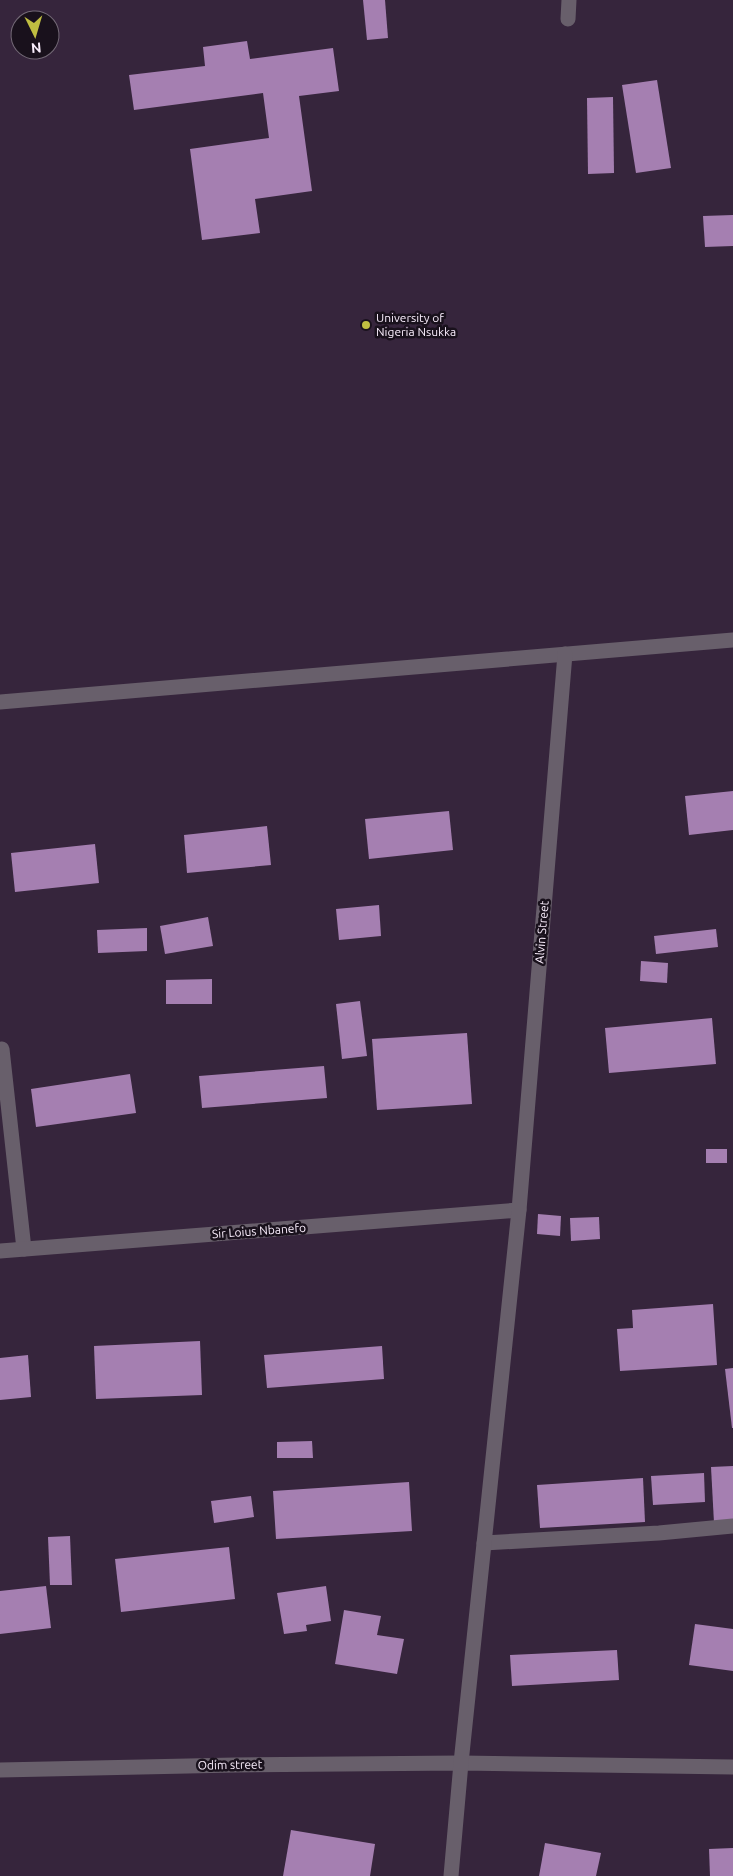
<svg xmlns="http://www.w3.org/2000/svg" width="733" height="1876" font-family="Ubuntu,sans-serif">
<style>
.building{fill:#a57fb1}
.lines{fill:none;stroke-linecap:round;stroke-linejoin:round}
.minor{stroke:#685f6b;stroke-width:15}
.poi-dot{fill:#c0be41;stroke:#19111c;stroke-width:2}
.labels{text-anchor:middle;stroke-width:5;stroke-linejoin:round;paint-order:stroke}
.poi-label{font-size:12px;fill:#faeefd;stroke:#19111c;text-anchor:start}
.street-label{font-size:12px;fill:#faeefd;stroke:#19111c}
</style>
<rect width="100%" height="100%" fill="#36253c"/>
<g class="building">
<polygon points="363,0 385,0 388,38 367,40"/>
<polygon points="247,41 250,59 333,48 339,91 299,96 312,191 255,199 260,233 202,240 190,149 269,138 263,93 134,110 129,75 205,66 203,47"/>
<polygon points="657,80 671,168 636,173 622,85"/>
<polygon points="613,97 614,173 588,174 587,98"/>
<polygon points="733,215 733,246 705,247 703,216"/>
<polygon points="733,791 733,830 689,835 685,796"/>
<polygon points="449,811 453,850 369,859 365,819"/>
<polygon points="267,826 271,865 187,873 184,835"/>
<polygon points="95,844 99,883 15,892 11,853"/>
<polygon points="379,905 381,936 339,940 336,909"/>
<polygon points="208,917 213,946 165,954 160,926"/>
<polygon points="147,928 147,951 98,953 97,930"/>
<polygon points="716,929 718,947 656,954 654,936"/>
<polygon points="641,961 668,963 667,983 640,981"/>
<polygon points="212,979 212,1004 166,1004 166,980"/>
<polygon points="360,1001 367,1056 342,1059 336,1004"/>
<polygon points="712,1018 716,1064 609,1073 605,1028"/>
<polygon points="467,1033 472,1104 377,1110 372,1039"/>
<polygon points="324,1066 327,1098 202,1108 199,1076"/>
<polygon points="130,1074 136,1113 36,1127 31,1089"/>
<rect x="706" y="1149" width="21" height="14"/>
<polygon points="538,1214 561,1216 560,1236 537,1234"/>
<polygon points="599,1217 600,1239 571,1241 570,1218"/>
<polygon points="713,1304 717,1365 620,1371 617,1329 633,1328 632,1310"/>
<polygon points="200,1341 202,1395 96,1399 94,1346"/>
<polygon points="382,1346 384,1379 267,1388 264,1355"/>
<polygon points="28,1355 31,1397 0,1400 0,1358"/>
<polygon points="733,1368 733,1428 732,1428 725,1369"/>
<polygon points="312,1441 313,1458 277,1458 277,1442"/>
<polygon points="733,1466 733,1522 714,1523 711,1467"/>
<polygon points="704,1473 705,1502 653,1505 651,1476"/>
<polygon points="643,1478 645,1522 540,1528 537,1485"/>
<polygon points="409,1482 412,1531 276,1539 273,1491"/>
<polygon points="251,1496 254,1517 214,1523 211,1501"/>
<polygon points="70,1536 72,1585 50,1585 48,1537"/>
<polygon points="229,1547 235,1599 121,1612 115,1559"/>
<polygon points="46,1586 51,1628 0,1634 0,1591"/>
<polygon points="326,1586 331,1621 306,1625 307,1631 284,1634 277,1593"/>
<polygon points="344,1610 381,1616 377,1635 404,1639 397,1674 335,1664"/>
<polygon points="695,1624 733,1629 733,1671 689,1665"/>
<polygon points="617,1650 619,1680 512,1686 510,1655"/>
<polygon points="291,1830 375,1844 370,1876 283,1876"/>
<polygon points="545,1843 601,1853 596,1876 539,1876"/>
<polygon points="733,1848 733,1876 710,1876 709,1849"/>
</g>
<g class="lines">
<g class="minor">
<polyline points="568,19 569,0"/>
<polyline points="0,702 733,640"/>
<polyline points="2,1049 24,1249"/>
<polyline points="0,1251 519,1210"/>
<polyline points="484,1543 659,1533 733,1526"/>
<polyline points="0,1770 235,1765 461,1763 733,1767"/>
<polyline points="451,1876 461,1763 519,1210 565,654"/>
</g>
</g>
<circle class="poi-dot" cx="366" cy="325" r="5"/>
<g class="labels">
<g class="poi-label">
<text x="376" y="322">University of<tspan x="376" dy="14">Nigeria Nsukka</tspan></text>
</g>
<g class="street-label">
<text transform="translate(542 932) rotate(-85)" y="4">Alvin Street</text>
<text transform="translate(259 1231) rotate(-4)" y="4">Sir Loius Nbanefo</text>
<text transform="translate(230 1765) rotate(-1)" y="4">Odim street</text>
</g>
</g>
<g transform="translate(35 35) rotate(175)"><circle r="24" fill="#19111c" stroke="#736976"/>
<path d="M0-4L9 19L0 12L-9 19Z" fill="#c0be41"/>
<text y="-8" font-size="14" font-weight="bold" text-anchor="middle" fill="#faeefd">N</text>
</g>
</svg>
